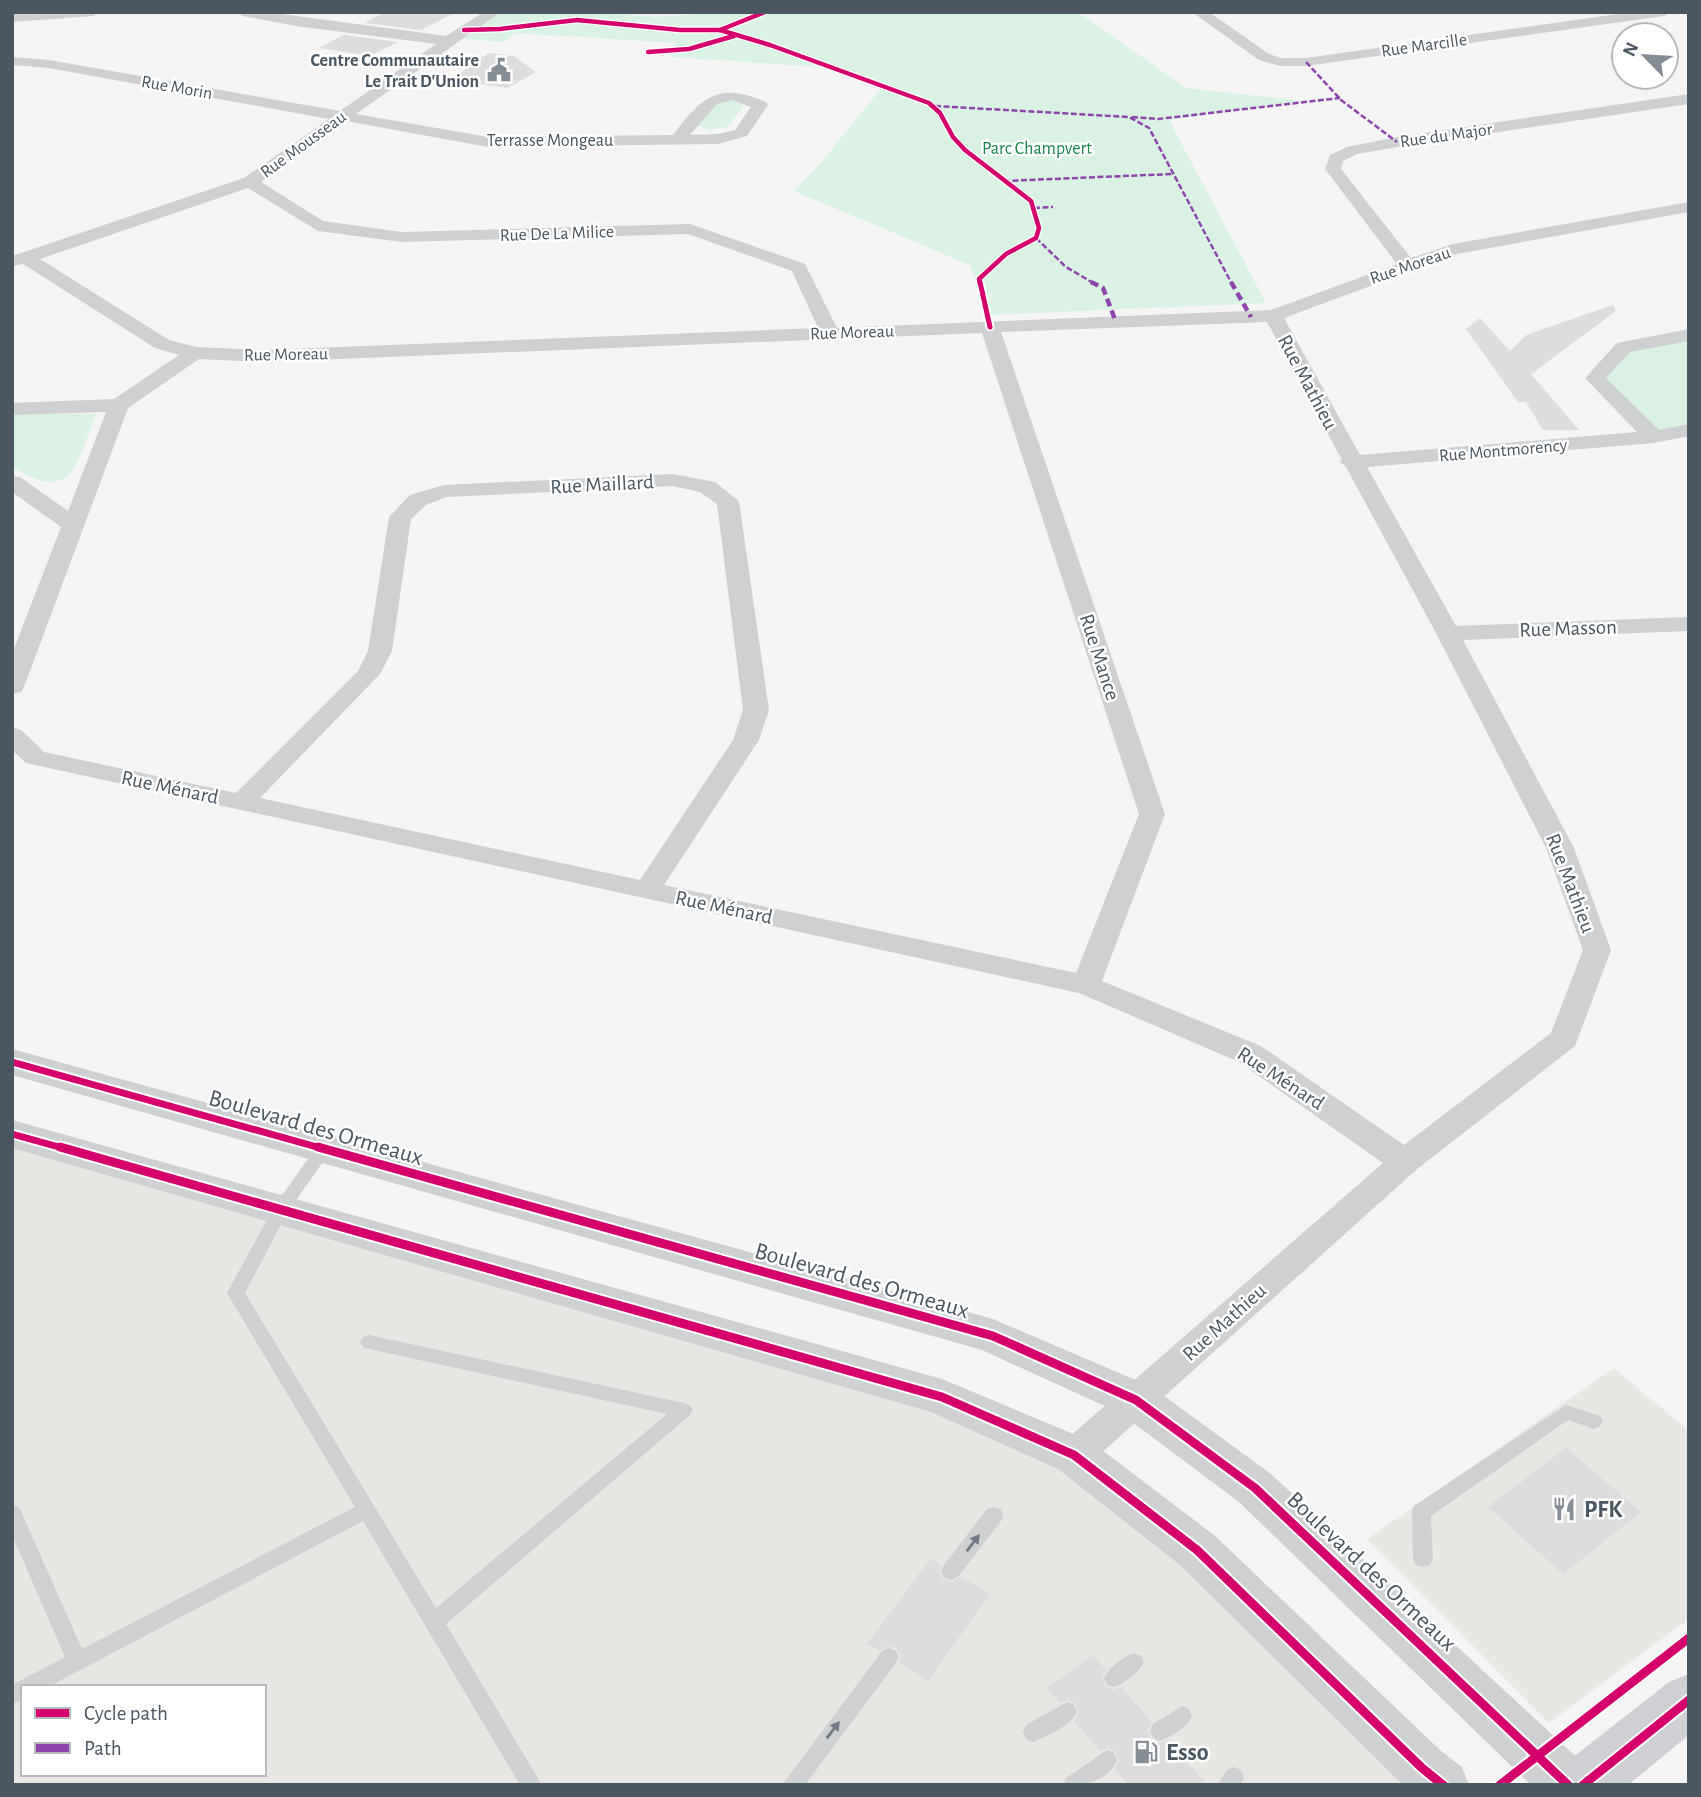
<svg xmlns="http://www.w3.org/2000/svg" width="1701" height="1797" font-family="'Alegreya Sans',sans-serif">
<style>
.commercial{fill:#e8e7e3;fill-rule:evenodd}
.green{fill:#d9f2e3}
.building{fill:#ddddde}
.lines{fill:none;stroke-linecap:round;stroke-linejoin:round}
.service{fill:#ced0d2;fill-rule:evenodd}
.minor{fill:#ced0d2;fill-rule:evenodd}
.tertiary{fill:#ced0d2;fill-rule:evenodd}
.secondary{fill:#ced0d4;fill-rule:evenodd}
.quiet-far1{stroke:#8e44ad;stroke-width:2.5;stroke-dasharray:6 2.5;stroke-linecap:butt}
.quiet{stroke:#8e44ad;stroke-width:4.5;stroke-dasharray:8 4.5;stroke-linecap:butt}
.cycleway-far3-casing{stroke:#fff;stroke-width:7}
.cycleway-far2-casing{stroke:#fff;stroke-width:9}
.cycleway-far1-casing{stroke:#fff;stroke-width:11}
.cycleway-casing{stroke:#fff;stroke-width:13}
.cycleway-far3{stroke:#d6006c;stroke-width:4.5}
.cycleway-far2{stroke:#d6006c;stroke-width:5}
.cycleway-far1{stroke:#d6006c;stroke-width:7}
.cycleway{stroke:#d6006c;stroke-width:9}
.oneway{fill:#727b83}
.labels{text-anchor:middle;stroke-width:5;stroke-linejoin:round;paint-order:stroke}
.far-street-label{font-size:18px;fill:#4a5661;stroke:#fff}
.far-poi-label{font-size:18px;font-weight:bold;fill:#4a5661;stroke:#fff;text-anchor:end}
.far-park-label{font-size:18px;fill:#17864f;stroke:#fff}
.street-label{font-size:21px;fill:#4a5661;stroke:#fff}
.near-street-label{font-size:24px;fill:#4a5661;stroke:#fff}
.near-poi-label{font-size:24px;font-weight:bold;fill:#4a5661;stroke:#fff;text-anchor:start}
</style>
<rect width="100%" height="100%" fill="#f4f4f4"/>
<g class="commercial">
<path d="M 12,1134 L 1074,1455 L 1443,1785 L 12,1785 ZM 23,1687 L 264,1687 L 264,1774 L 23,1774 Z"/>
<polygon points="1614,1368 1689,1431 1689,1619 1549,1723 1367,1539"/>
</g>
<g class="green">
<polygon points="501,12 592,12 656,17 726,12 1070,12 1084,16 1186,88 1303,101 1169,120 1266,303 986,315 970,265 794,191 820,164 882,87 819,67 672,57 676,43 515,33 504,42 464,39"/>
<polygon points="733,100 744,106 727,127 710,130 699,126 715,104"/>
<polygon points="1689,335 1689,430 1654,437 1595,378 1624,347"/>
<path d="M 12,414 L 96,414 C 76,463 73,507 12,466 Z"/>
</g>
<g class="building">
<polygon points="384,12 456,12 421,30 365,23"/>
<polygon points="343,35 398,42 370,56 319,48"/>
<polygon points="489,53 514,56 536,72 508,88 450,80"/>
<polygon points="1613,305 1616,311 1531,374 1579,430 1543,430 1526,402 1518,402 1466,329 1480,318 1510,351 1526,335"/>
<polygon points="1566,1448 1641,1512 1563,1574 1488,1507"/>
<polygon points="930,1559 941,1565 939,1572 943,1579 952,1582 961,1577 990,1594 928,1681 899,1663 901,1656 897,1649 888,1646 879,1651 867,1644"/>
<polygon points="1093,1655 1106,1670 1102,1677 1105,1686 1113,1690 1121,1687 1152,1722 1148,1730 1151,1739 1159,1743 1168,1740 1207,1785 1129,1785 1115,1769 1119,1761 1116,1752 1108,1748 1100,1751 1074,1721 1079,1713 1076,1704 1068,1700 1060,1703 1046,1688"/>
</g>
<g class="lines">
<g class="service">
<polygon points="324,1143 330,1145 332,1149 287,1213 245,1293 436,1608 667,1414 369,1349 363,1347 360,1342 363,1337 369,1335 684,1403 690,1405 693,1410 690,1415 446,1624 542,1785 520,1785 363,1521 48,1687 23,1687 23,1700 12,1704 12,1685 65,1657 12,1535 12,1505 19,1507 82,1649 355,1507 227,1293 275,1205 318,1145"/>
<polygon points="1566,1405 1600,1416 1603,1421 1600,1426 1594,1429 1568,1420 1431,1516 1433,1559 1430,1565 1423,1567 1416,1565 1413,1559 1412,1512 1414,1506"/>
<polygon points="994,1507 1001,1509 1003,1515 1001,1521 958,1577 951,1580 944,1577 941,1571 944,1565 987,1509"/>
<polygon points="889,1648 896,1651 899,1657 896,1663 805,1785 782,1785 882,1651"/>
<path d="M 1134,1653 L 1141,1656 L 1144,1662 C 1139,1673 1125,1683 1114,1687 L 1107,1685 L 1104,1678 C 1109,1667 1123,1657 1134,1653 Z"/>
<path d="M 1067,1702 L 1074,1705 L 1077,1712 C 1071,1726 1047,1736 1033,1742 L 1026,1739 L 1023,1732 L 1026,1725 Z"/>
<path d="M 1182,1706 L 1189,1709 L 1192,1716 C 1187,1728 1172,1736 1160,1741 L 1153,1738 L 1150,1731 L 1153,1724 Z"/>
<path d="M 1107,1750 L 1114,1753 L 1117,1760 C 1107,1783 1084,1785 1063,1785 L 1066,1778 Z"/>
<polygon points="1234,1767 1241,1770 1244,1777 1241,1785 1217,1785 1227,1770"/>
</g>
<g class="minor">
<polygon points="32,12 100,12 93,16 12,22 12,14"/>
<path d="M 236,12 L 267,12 L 446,36 L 484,12 L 501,12 L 356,114 L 488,137 L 673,135 C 702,97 717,81 766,102 L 768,105 L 747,136 L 718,144 L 488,147 L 346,121 L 261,182 L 323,221 L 402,232 L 690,224 L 805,264 L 837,328 L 1271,310 L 1397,264 L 1325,169 L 1330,155 L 1347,147 L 1397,137 L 1689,94 L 1689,104 L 1397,147 L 1357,154 L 1343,161 L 1341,169 L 1411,258 L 1453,244 L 1689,202 L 1689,212 L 1457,254 L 1284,318 L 1360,455 L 1637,432 L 1585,378 L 1617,343 L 1689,329 L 1689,341 L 1630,352 L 1606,378 L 1659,430 L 1689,424 L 1689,436 L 1654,443 L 1367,467 L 1456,626 L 1689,617 L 1689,631 L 1463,640 L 1574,848 L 1611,950 L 1575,1046 L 1416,1170 L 1087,1466 L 1074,1470 L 1061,1466 L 1056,1455 L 1061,1444 L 1383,1163 L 1239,1062 L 1079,993 L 26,763 L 12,750 L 12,727 L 21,730 L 44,752 L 236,793 L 358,671 L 368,651 L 389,517 L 410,495 L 444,485 L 673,474 L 715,482 L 739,501 L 769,710 L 759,740 L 664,885 L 1076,973 L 1139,814 L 982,333 L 264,362 L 199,359 L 128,408 L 24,687 L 21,692 L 12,694 L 12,654 L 61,527 L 12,492 L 12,476 L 20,477 L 68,511 L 106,412 L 12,415 L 12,403 L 114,399 L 179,355 L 155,348 L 23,264 L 12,266 L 12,256 L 244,178 L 329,119 L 49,68 L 12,65 L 12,57 L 49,60 L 340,111 L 436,44 L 296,26 L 243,16 ZM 732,100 L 751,107 L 735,130 L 718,134 L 690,135 L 717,104 ZM 248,188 L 318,231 L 402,242 L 688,234 L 792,271 L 818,328 L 264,350 L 196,347 L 169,340 L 40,259 ZM 1267,322 L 1342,460 L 1340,462 L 1346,467 L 1436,633 L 1546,848 L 1583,950 L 1551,1033 L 1404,1145 L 1261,1046 L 1102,981 L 1165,814 L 1001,332 ZM 673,486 L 700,492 L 717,504 L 743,710 L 733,740 L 640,880 L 260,798 L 380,674 L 392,651 L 411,519 L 426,505 L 447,497 Z"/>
<polygon points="1192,12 1209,12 1269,54 1281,58 1306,58 1632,12 1671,12 1664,16 1306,66 1280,66 1259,60"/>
</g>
<g class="tertiary">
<polygon points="12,1049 993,1319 1152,1387 1271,1474 1587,1767 1594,1785 1531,1785 1239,1502 1120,1413 982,1350 12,1075"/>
<polygon points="12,1120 942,1379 1090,1441 1214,1535 1440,1750 1462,1767 1469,1785 1403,1785 1180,1565 1058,1469 931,1412 12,1148"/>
</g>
<polygon class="secondary" points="1689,1674 1689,1735 1628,1785 1554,1785 1563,1765 1669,1682"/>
<g class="quiet-far1">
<polyline points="1306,62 1341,100 1397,142"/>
<polyline points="935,106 1129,117 1149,128 1232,284"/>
<polyline points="1132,117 1158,119 1340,98"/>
<polyline points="1004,181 1172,174"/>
<polyline points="1034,208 1053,207"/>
<polyline points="1036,238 1066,267 1095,284"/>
</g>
<g class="quiet">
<polyline points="1091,282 1103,288 1116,322"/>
<polyline points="1231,282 1251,317"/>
</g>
<g class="cycleway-far3-casing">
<g id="cycleway-far3">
<polyline points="464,30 500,29 577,20 680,30 720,30 765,12"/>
<polyline points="720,30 770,45 929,103 940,113 953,137 965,150 1031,201 1039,228 1036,238 1006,254 979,279 980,284"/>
<polyline points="648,52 689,49 734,36"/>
</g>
</g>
<g class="cycleway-far2-casing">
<polyline id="cycleway-far2" points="980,282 990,327"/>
</g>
<g class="cycleway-far1-casing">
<g id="cycleway-far1">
<polyline points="12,1062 324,1149"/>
<polyline points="12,1134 66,1149"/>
</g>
</g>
<g class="cycleway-casing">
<g id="cycleway">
<polyline points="60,1147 942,1397 1074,1455 1197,1550 1422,1768 1443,1785"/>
<polyline points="318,1147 993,1336 1136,1400 1255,1488 1568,1785"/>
<polyline points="1500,1785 1689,1638"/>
<polyline points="1583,1785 1689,1700"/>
</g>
</g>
<use href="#cycleway-far3" class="cycleway-far3"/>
<use href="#cycleway-far2" class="cycleway-far2"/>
<use href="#cycleway-far1" class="cycleway-far1"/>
<use href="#cycleway" class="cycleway"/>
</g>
<defs><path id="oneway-solid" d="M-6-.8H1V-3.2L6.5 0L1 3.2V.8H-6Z" transform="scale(1.75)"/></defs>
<g class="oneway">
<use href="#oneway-solid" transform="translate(973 1543) rotate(-53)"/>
<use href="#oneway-solid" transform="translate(833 1730) rotate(-53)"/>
</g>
<defs>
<g id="civic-bare" transform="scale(1.89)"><path d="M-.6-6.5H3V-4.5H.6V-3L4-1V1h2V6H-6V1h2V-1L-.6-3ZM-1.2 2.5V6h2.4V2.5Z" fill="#868d94" stroke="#fff" stroke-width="2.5" paint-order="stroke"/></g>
<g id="restaurant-bare" transform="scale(1.89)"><path d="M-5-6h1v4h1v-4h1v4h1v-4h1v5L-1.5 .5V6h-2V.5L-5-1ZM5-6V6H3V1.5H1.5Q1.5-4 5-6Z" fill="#868d94" stroke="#fff" stroke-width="2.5" paint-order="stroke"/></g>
<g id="fuel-bare" transform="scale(1.89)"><path d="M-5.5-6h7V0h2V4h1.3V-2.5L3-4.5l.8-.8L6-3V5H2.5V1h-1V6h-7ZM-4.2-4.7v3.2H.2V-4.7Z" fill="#868d94" stroke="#fff" stroke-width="2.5" paint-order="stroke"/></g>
</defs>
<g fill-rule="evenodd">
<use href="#civic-bare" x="499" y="70"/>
<use href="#restaurant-bare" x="1564" y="1509"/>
<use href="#fuel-bare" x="1146" y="1752"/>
</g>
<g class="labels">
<g class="far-street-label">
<text transform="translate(1424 45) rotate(-8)" y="6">Rue Marcille</text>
<text transform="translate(177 87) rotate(10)" y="6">Rue Morin</text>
<text transform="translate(1446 135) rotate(-8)" y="6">Rue du Major</text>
<text x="550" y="146">Terrasse Mongeau</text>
<text transform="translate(303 144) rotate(-36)" y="6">Rue Mousseau</text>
<text transform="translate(557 233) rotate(-2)" y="6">Rue De La Milice</text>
<text transform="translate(1410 265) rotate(-19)" y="6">Rue Moreau</text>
<text transform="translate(852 332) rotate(-2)" y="6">Rue Moreau</text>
<text transform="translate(286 354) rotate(-1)" y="6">Rue Moreau</text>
<text transform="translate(1503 450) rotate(-5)" y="6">Rue Montmorency</text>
</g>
<g class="far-poi-label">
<text x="479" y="66">Centre Communautaire<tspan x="479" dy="21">Le Trait D'Union</tspan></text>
</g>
<g class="far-park-label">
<text x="1037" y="154">Parc Champvert</text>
</g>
<g class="street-label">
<text transform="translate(1308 382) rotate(62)" y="7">Rue Mathieu</text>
<text transform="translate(602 484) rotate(-3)" y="7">Rue Maillard</text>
<text transform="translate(1568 628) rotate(-2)" y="7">Rue Masson</text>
<text transform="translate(1100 657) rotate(72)" y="7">Rue Mance</text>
<text transform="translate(170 787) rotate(12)" y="7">Rue Ménard</text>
<text transform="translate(1571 883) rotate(69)" y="7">Rue Mathieu</text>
<text transform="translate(724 907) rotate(12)" y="7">Rue Ménard</text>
<text transform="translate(1281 1078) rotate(33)" y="7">Rue Ménard</text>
<text transform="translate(1224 1322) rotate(-42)" y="7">Rue Mathieu</text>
</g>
<g class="near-street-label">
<text transform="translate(316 1127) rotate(16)" y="8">Boulevard des Ormeaux</text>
<text transform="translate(862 1280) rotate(16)" y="8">Boulevard des Ormeaux</text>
<text transform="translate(1372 1571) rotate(43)" y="8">Boulevard des Ormeaux</text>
</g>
<g class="near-poi-label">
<text x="1584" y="1517">PFK</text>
<text x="1166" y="1760">Esso</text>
</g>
</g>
<rect width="1701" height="1797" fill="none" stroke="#4a5661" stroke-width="28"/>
<rect x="21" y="1685" width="245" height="91" fill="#ffffff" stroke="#b7bbc0" stroke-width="2"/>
<rect x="35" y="1708" width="35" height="10" fill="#d6006c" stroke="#b7bbc0" stroke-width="2"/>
<text x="84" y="1720" font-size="21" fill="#4a5661">Cycle path</text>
<rect x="35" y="1743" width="35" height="10" fill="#8e44ad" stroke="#b7bbc0" stroke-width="2"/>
<text x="84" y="1755" font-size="21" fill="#4a5661">Path</text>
<g transform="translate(1645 56) rotate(295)"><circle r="33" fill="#ffffff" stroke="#b7bbc0" stroke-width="2"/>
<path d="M0-5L12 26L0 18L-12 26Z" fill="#868d94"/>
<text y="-10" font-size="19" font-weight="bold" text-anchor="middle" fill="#4a5661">N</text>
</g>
</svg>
